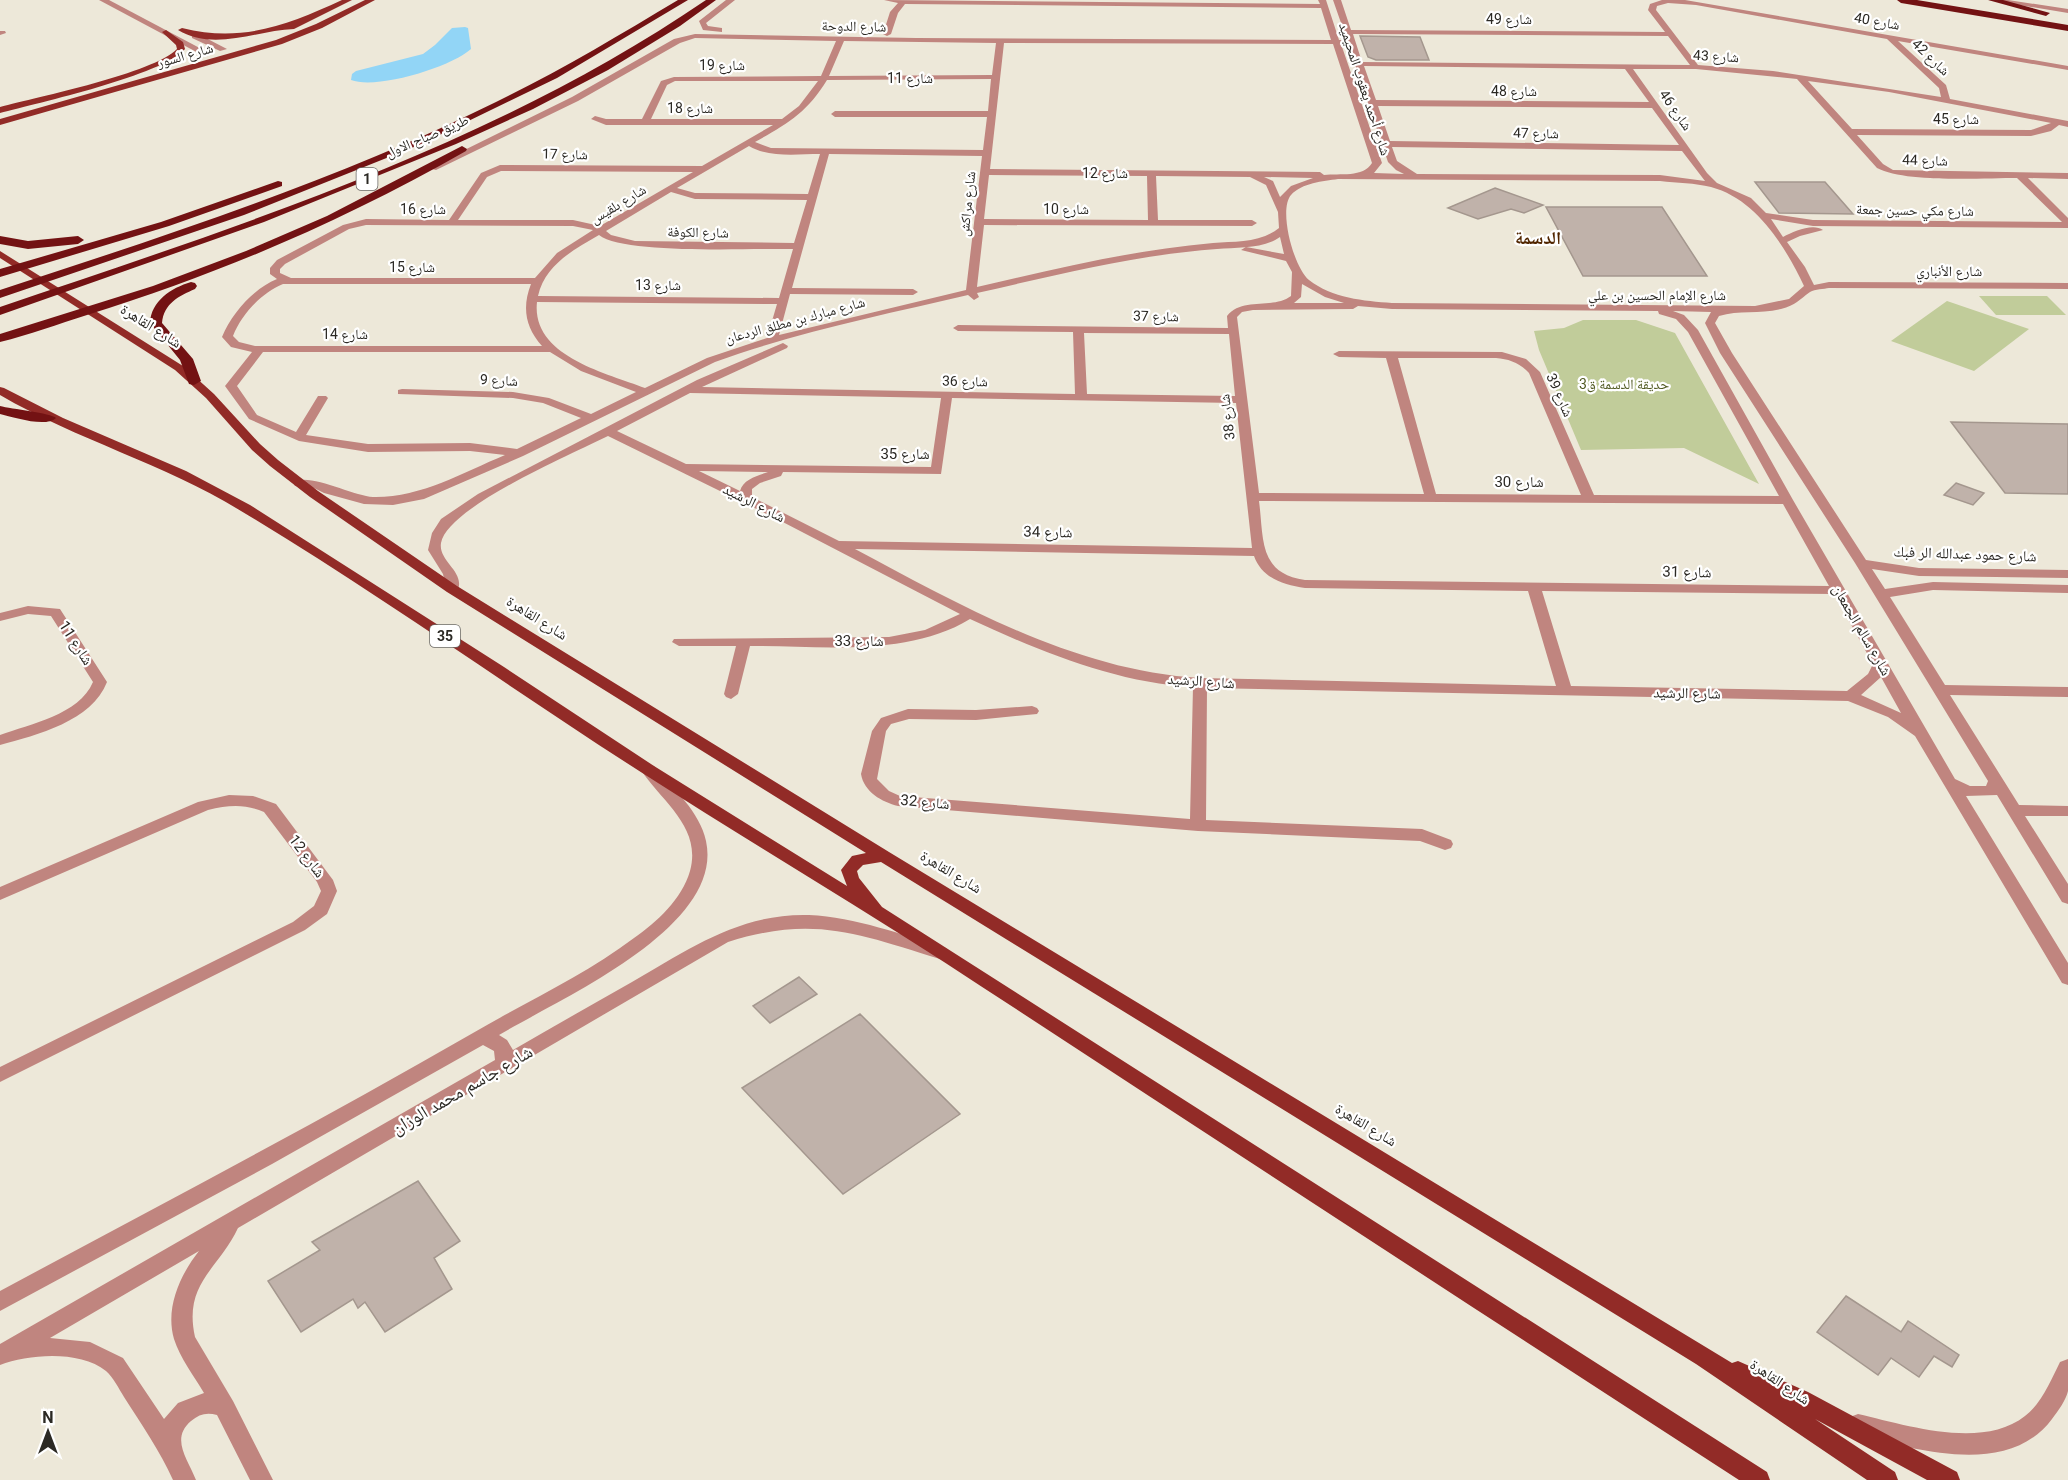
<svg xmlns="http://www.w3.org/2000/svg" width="2068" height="1480" font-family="Roboto,'Noto Naskh Arabic',sans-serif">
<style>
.green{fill:#c1cc9a}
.water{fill:#92d5f6}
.building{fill:#c0b2aa;stroke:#a4978e;stroke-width:1.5}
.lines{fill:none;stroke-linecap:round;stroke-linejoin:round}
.minor{fill:#c0857f;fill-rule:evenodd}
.major{fill:#922b27;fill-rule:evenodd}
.highway{fill:#731213;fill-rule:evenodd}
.labels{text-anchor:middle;stroke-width:4.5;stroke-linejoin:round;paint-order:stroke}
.far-street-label{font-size:14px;fill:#2b2924;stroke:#fff}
.shield{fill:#fff;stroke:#6b6966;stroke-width:1.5}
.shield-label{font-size:14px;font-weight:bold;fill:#2b2924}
.far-park-label{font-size:14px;fill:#515a22;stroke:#fff}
.street-label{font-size:15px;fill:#2b2924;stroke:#fff}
.far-district-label{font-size:18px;font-weight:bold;fill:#512600;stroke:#fff}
.near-street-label{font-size:18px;fill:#2b2924;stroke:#fff}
</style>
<rect width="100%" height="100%" fill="#ede8d9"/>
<g class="green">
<polygon points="1979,296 2047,296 2066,315 1996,315"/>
<polygon points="1947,301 2029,329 1974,371 1891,341"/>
<polygon points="1583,320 1636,320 1675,333 1759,484 1684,448 1581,450 1539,350 1534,331 1564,328"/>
</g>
<path class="water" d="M 465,27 L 468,28 L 471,49 C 451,67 377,90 351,80 L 352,74 L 356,71 L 423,54 L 435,45 L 452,28 Z"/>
<g class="building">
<polygon points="1360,36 1420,37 1429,60 1376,60 1368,57"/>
<polygon points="1755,182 1825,182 1853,214 1779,213"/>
<polygon points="1495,188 1543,205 1524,213 1511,209 1478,219 1448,208"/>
<polygon points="1546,207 1662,207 1707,276 1583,276"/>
<polygon points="1951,422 2068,424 2068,494 2005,493"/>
<polygon points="1956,483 1984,493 1973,505 1944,495"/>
<polygon points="799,977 817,994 770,1023 753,1006"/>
<polygon points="860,1014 960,1114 843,1194 742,1088"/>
<polygon points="418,1181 460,1241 434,1258 452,1289 385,1332 365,1302 358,1308 353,1299 301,1332 268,1281 320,1250 312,1242"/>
<polygon points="1846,1296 1901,1332 1908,1321 1959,1355 1952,1367 1934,1356 1919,1377 1891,1358 1878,1375 1817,1332"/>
</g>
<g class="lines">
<g class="minor">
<polygon points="99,0 109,0 211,54 204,56"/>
<polygon points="726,0 735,0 706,23 708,26 722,28 722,32 703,30 699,21"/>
<path d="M 884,0 L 1320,4 L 1318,0 L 1326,0 L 1339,40 L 1347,40 L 1333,0 L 1341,0 L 1351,30 L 1665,32 L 1648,10 L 1650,4 L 1662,0 L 1685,0 L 2068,66 L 2068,70 L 1898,41 L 1946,85 L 1950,99 L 2068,121 L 2068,127 L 2059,125 L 2051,131 L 2031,136 L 1857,135 L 1883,164 L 1893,170 L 2068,173 L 2068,179 L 2028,178 L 2068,218 L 2068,228 L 1813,226 L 1771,219 L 1783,237 C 1794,231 1813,223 1823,230 L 1800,236 L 1787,242 L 1805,267 L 1814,285 L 1829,282 L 2068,283 L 2068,289 L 1829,288 C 1824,289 1815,289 1810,292 C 1799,300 1796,305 1781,309 C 1760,314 1739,310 1719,316 L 1715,323 L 1732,353 L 1866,560 L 1919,568 L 2068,570 L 2068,578 L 1919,576 L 1872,569 L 1885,589 L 1933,582 L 2068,585 L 2068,593 L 1933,590 L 1890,597 L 1945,685 L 2068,687 L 2068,697 L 1950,695 L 2019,805 L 2068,806 L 2068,816 L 2025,816 L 2068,884 L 2068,904 L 2062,902 L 1997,795 L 1966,796 L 2068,963 L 2068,985 L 2062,983 L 1915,736 L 1888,717 L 1848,701 L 1207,688 L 1206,820 L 1422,829 L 1451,840 L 1453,844 L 1451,848 L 1445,850 L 1420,841 L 1198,831 L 898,806 C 882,802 864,792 861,774 L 872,731 L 881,718 L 908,709 L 976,710 L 1032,706 L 1037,708 L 1039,711 L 1037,714 L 976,720 L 909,719 L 891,724 L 886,731 L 877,779 L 889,791 L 900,796 L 1190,819 L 1193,687 C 1116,683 1039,651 970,619 C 908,657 821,646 750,646 L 738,694 L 731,699 L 726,697 L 724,694 L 736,646 L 679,646 L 672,642 L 674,639 L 889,637 L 925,630 L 960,614 L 777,519 L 608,436 C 574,453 447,507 441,543 C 438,562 467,572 457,592 L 447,592 L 443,574 L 428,550 L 432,533 L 441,519 L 478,494 L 697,380 L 783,343 L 788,346 L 787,348 L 702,387 L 1075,394 L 1073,332 L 958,331 L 953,328 L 958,325 L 1228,328 L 1227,316 C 1243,296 1272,310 1291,296 L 1292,272 L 1286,261 L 1241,250 L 1246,247 L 1284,254 L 1280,237 C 1263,249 1238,247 1217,249 C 1135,255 1057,275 977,293 L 979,297 L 974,300 L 968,295 C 883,315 797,332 715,362 L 523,456 L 424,499 L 393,505 L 364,504 L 324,493 L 314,488 L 295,486 L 293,483 C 306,471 353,496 373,497 C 420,498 462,473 505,455 L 470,451 L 368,452 L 299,441 L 249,419 L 225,386 L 252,352 L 231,347 L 222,337 C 232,313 253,289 277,279 L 270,274 L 270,268 L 277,260 L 343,225 L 366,219 L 449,220 L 481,173 L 500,165 L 702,166 L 773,125 L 606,125 L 591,119 L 595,116 L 606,119 L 642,119 L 661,81 L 674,77 L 821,76 L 836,41 L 695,38 L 680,43 L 578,101 L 436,170 L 428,168 L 572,97 L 674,39 L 695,34 L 916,38 L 1331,40 L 1321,8 L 905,4 L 898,13 L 891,34 L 887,36 L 883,34 L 890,12 L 898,3 ZM 1668,3 L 1696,5 L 1887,39 L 1939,88 L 1941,97 L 1773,71 L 1698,65 L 1656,10 L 1657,6 ZM 1353,34 L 1668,36 L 1690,65 L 1362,62 ZM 844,41 L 996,43 L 992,75 L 829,76 ZM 1004,43 L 1333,44 L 1372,163 C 1363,178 1340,173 1324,175 L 1320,172 L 990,169 ZM 1341,44 L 1348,44 L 1388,162 L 1396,170 L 1404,174 L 1374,173 L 1382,163 ZM 1364,66 L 1625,69 L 1649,102 L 1376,100 ZM 1633,69 L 1696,69 L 1797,79 L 1877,168 C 1905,183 1982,178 2017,178 L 2062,222 L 1813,220 L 1766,213 L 1751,198 L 1717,183 L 1707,173 ZM 991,79 L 988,111 L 835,111 L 831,114 L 835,117 L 987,117 L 983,150 L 771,148 L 755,142 C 787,124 807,113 827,80 ZM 675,81 L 818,81 L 799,106 L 782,119 L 651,119 L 667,85 ZM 1808,81 L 1889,92 L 2051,123 L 2031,130 L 1852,129 ZM 1378,106 L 1652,108 L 1679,145 L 1390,141 ZM 749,146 C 769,158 797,154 820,154 L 808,194 L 695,193 L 677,188 ZM 1392,147 L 1682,151 L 1705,181 L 1660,175 L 1417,174 L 1397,161 ZM 829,154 L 982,156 L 966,290 L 779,335 L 790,294 L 913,295 L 918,292 L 913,289 L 792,288 ZM 501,171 L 693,172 L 600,226 L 573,220 L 458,220 L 487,177 ZM 989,175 L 1147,176 L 1148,220 L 984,219 ZM 1156,176 L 1250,177 L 1266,185 L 1278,212 L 1279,228 C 1260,243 1236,241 1213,243 C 1132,250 1055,269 977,287 L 984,225 L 1252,226 L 1257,223 L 1252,220 L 1158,220 ZM 1264,177 L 1313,178 L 1291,186 L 1280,197 L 1273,181 ZM 1338,179 L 1660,181 C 1677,183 1695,183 1711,187 C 1756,199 1785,246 1804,286 L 1789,299 L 1755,306 L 1392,303 C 1364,301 1332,298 1309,280 C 1294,268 1278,210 1291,195 C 1302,183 1323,181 1338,179 ZM 671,192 L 695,199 L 807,200 L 794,243 L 635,241 L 611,235 L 606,231 ZM 366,225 L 573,226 L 593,230 L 557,253 L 535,278 L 291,278 L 280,273 L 280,269 L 285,264 L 349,229 ZM 599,235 C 624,255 755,248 793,249 L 779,298 L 538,296 C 545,265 573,250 599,235 ZM 283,284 L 531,284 C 522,307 525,327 542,346 L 255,346 L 239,342 L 233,336 C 241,315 261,293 283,284 ZM 1302,284 L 1325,297 L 1344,303 L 1294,303 L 1301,297 ZM 537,302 L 777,304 L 767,338 L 707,358 L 645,388 C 606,373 531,356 537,302 ZM 1358,306 L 1392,309 L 1658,311 L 1659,314 L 1676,319 L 1688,332 L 1779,496 L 1594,495 L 1540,372 L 1526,359 L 1502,352 L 1339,351 L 1333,354 L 1339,357 L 1386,358 L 1424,494 L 1259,493 L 1237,317 L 1242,312 L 1253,310 L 1353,309 ZM 1673,311 L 1711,312 L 1705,323 L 1720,353 L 1855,563 L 1988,781 L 1986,786 L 1970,786 L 1955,779 L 1793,500 L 1698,330 L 1684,315 ZM 1084,333 L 1229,334 L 1235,396 L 1087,394 ZM 263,352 L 550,352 L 581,371 L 636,392 L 591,414 L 549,398 L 513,392 L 402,389 L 398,390 L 398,394 L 513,398 L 543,403 L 581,418 L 517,449 L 470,443 L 368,444 L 306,435 L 328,398 L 326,396 L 318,396 L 296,432 L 257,415 L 237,386 ZM 1398,358 L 1496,358 C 1509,359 1520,363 1529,373 L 1581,495 L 1436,494 ZM 690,393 L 941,398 L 931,467 L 686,464 L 617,431 ZM 952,398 L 1236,403 L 1252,548 L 839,541 L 752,497 L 752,489 L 760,483 L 781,476 L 783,472 L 941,474 ZM 699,471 L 768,472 C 757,476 743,479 740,491 ZM 1259,501 L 1783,504 L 1829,586 L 1305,580 C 1258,573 1264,539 1259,501 ZM 855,549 L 1254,556 C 1262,578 1283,585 1305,588 L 1528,591 L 1556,686 L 1200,678 C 1076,671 962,606 855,549 ZM 1542,591 L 1834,594 L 1873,664 L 1868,674 L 1847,691 L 1571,686 ZM 1881,677 L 1901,713 L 1861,695 Z"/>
<polygon points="1989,0 2008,0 2068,9 2068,13"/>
<polygon points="0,31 5,31 6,33 0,35"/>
<polygon points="192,34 198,34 227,49 220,51 192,38"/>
<path d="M 28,606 L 60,609 L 107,682 C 92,721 37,735 0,745 L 0,735 C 30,724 79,715 93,682 L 51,616 L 28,614 L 0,621 L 0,613 Z"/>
<path d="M 649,765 L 654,766 C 673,788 700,812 706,841 C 725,928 559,999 499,1035 L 507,1040 L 513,1050 C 552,1027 592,1005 632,982 C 689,949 740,913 809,915 C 856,917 902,935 946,948 L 949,953 L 946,958 L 940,959 C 858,934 814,915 728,942 L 238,1228 C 219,1269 183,1283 195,1337 L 233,1401 L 273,1480 L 250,1480 L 217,1415 C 207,1412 199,1414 191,1421 C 170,1439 188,1459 196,1480 L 173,1480 C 160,1451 142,1425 124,1397 C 119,1389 113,1377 106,1371 C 80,1350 29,1354 0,1365 L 0,1344 L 495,1060 L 494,1051 L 483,1045 L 272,1164 L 0,1311 L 0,1291 C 158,1206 317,1123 473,1033 C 526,1002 585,975 634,938 C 657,922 682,899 690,871 C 702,827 662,802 641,770 ZM 199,1251 C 180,1275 165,1308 174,1339 C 180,1358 194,1376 204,1393 L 178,1403 L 164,1419 L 123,1358 L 90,1342 L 50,1338 Z"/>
<path d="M 229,795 L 253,796 L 276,804 L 333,880 L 337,891 L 327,914 L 305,930 L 0,1082 L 0,1067 L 293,922 L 314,906 L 321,891 L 317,882 L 264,812 C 245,804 229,805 208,810 L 0,900 L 0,887 L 198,802 Z"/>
<path d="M 2068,1359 C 2068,1369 2068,1381 2068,1391 C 2066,1400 2058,1411 2052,1419 C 2008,1478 1917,1449 1858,1436 L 1850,1433 L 1847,1425 L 1850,1417 L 1858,1414 C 1906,1425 1982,1450 2025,1416 C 2042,1403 2051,1380 2060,1362 Z"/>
</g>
<g class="major">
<path d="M 342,0 L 352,0 L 294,29 C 258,30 214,52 178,30 L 182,28 C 242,43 288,25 342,0 Z"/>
<polygon points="365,0 375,0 322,28 282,44 0,125 0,119 276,40 316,24"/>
<path d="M 166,30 L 183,42 L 185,49 C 163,75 38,103 0,113 L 0,107 C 38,97 154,73 177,49 L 176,45 L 162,32 Z"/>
<path d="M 0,251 L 183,366 L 214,394 L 260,444 L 278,460 L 318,491 L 457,586 L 889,852 L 1732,1363 L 1738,1361 L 1808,1392 L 1957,1472 L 1960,1480 L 1927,1480 L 1815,1419 L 1895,1472 L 1898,1480 L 1867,1480 L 1696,1364 L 881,862 L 863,865 L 857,871 L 859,878 L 882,907 L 1767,1472 L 1770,1480 L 1739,1480 C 1473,1308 1209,1135 944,962 C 846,899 745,839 647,776 C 511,689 379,594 241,511 C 165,464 77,440 0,395 L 0,387 L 4,388 L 63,418 L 186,471 L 250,505 L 504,667 L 654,766 L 847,886 L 841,870 L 852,856 L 866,853 L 447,592 L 310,497 L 270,466 L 252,450 L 206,398 L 175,370 L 0,258 Z"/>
</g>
<g class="highway">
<path d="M 678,0 L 688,0 L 557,78 L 419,145 L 244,215 L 0,298 L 0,290 C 168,235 337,180 496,102 C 558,72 618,36 678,0 Z"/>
<path d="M 706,0 L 716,0 L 680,26 L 608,70 L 533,109 L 456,144 L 264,222 L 0,315 L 0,307 C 242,225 494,145 706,0 Z"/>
<polygon points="1897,0 1917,0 2068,25 2068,31 1901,3"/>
<polygon points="1988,0 2003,0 2050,13 2046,16"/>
<path d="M 462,146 L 467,149 L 466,151 C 341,222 224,272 87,315 C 58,324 29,335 0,342 L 0,334 L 153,286 L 246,251 L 327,216 Z"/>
<polygon points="278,181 282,182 282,186 169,226 0,277 0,269 161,222"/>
<polygon points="0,236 28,241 78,236 84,240 78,244 28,249 0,244"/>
<path d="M 191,282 L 195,283 L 197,286 L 195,289 C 179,296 164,303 162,323 L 193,359 L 201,381 L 194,385 L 189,384 L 180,360 L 150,323 C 151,301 171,288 191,282 Z"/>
<path d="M 0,406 C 11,409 51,413 56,418 C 46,428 13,417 0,414 Z"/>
</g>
</g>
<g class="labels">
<g class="far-street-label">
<text x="1509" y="24">شارع 49</text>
<text transform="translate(1877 21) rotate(10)" y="5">شارع 40</text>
<text transform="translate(854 26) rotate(1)" y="5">شارع الدوحة</text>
<text transform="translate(185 55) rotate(-16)" y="5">شارع السور</text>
<text transform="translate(1716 56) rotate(3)" y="5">شارع 43</text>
<text transform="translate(1931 57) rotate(44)" y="5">شارع 42</text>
<text x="722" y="70">شارع 19</text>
<text x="910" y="83">شارع 11</text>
<text transform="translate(1365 89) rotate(72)" y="5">شارع أحمد يعقوب المحيميد</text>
<text x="1514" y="96">شارع 48</text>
<text x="690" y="113">شارع 18</text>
<text transform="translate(1676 110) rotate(55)" y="5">شارع 46</text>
<text x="1956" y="124">شارع 45</text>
<text transform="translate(1536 133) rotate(1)" y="5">شارع 47</text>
<text transform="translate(427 136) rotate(-23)" y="5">طريق صباح الاول</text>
<text transform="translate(565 154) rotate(1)" y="5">شارع 17</text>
<text transform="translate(1925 160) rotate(2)" y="5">شارع 44</text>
<text x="1105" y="178">شارع 12</text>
<text transform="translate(618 204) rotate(-31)" y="5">شارع بلقيس</text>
<text transform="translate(967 204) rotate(-84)" y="5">شارع مراكش</text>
<text x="423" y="214">شارع 16</text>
<text x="1066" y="214">شارع 10</text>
<text transform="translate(1915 210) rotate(1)" y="5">شارع مكي حسين جمعة</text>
<text transform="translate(698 232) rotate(1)" y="5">شارع الكوفة</text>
<text x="412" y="272">شارع 15</text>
<text x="1949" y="276">شارع الأنباري</text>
<text x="658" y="290">شارع 13</text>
<text x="1657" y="300">شارع الإمام الحسين بن علي</text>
<text transform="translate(1156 316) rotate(1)" y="5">شارع 37</text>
<text transform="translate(795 320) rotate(-15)" y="5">شارع مبارك بن مطلق الردعان</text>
<text x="345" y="339">شارع 14</text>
<text transform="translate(499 380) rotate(3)" y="5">شارع 9</text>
<text transform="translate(965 381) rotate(1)" y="5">شارع 36</text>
<text transform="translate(1560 395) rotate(66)" y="5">شارع 39</text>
<text transform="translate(1227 417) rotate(-97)" y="5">شارع 38</text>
</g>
<g class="shield">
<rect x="356.5" y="168" width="21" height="22" rx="4.5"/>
<rect x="430" y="625" width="30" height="22" rx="4.5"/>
</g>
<g class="shield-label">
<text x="367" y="184">1</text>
<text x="445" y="641">35</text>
</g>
<g class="far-park-label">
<text x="1624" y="389">حديقة الدسمة ق3</text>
</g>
<g class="street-label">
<text transform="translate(151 326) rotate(32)" y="5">شارع القاهرة</text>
<text x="905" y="459">شارع 35</text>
<text x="1519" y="487">شارع 30</text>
<text transform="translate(754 503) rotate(27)" y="5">شارع الرشيد</text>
<text transform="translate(1048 532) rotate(1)" y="5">شارع 34</text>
<text transform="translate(1965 554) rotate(2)" y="5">شارع حمود عبدالله الر فبك</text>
<text transform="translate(1687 572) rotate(1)" y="5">شارع 31</text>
<text transform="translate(537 618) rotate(32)" y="5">شارع القاهرة</text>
<text transform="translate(1862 630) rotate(60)" y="5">شارع سالم الجمعان</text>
<text x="859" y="646">شارع 33</text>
<text transform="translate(76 643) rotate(57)" y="5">شارع 11</text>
<text transform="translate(1201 681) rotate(4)" y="5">شارع الرشيد</text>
<text transform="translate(1687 693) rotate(1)" y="5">شارع الرشيد</text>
<text transform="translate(925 802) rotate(5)" y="5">شارع 32</text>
<text transform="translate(307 856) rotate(53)" y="5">شارع 12</text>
<text transform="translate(951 872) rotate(31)" y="5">شارع القاهرة</text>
<text transform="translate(1366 1125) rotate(31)" y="5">شارع القاهرة</text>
<text transform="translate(1780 1382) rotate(34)" y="5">شارع القاهرة</text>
</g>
<g class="far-district-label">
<text x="1538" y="244">الدسمة</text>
</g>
<g class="near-street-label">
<text transform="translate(462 1090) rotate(-30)" y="6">شارع جاسم محمد الوزان</text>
</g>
</g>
<g transform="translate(48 1432)" stroke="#ffffff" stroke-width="4.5" paint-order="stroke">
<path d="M0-4.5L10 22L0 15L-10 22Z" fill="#2b2924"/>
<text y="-9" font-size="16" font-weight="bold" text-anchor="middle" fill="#2b2924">N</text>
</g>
</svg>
